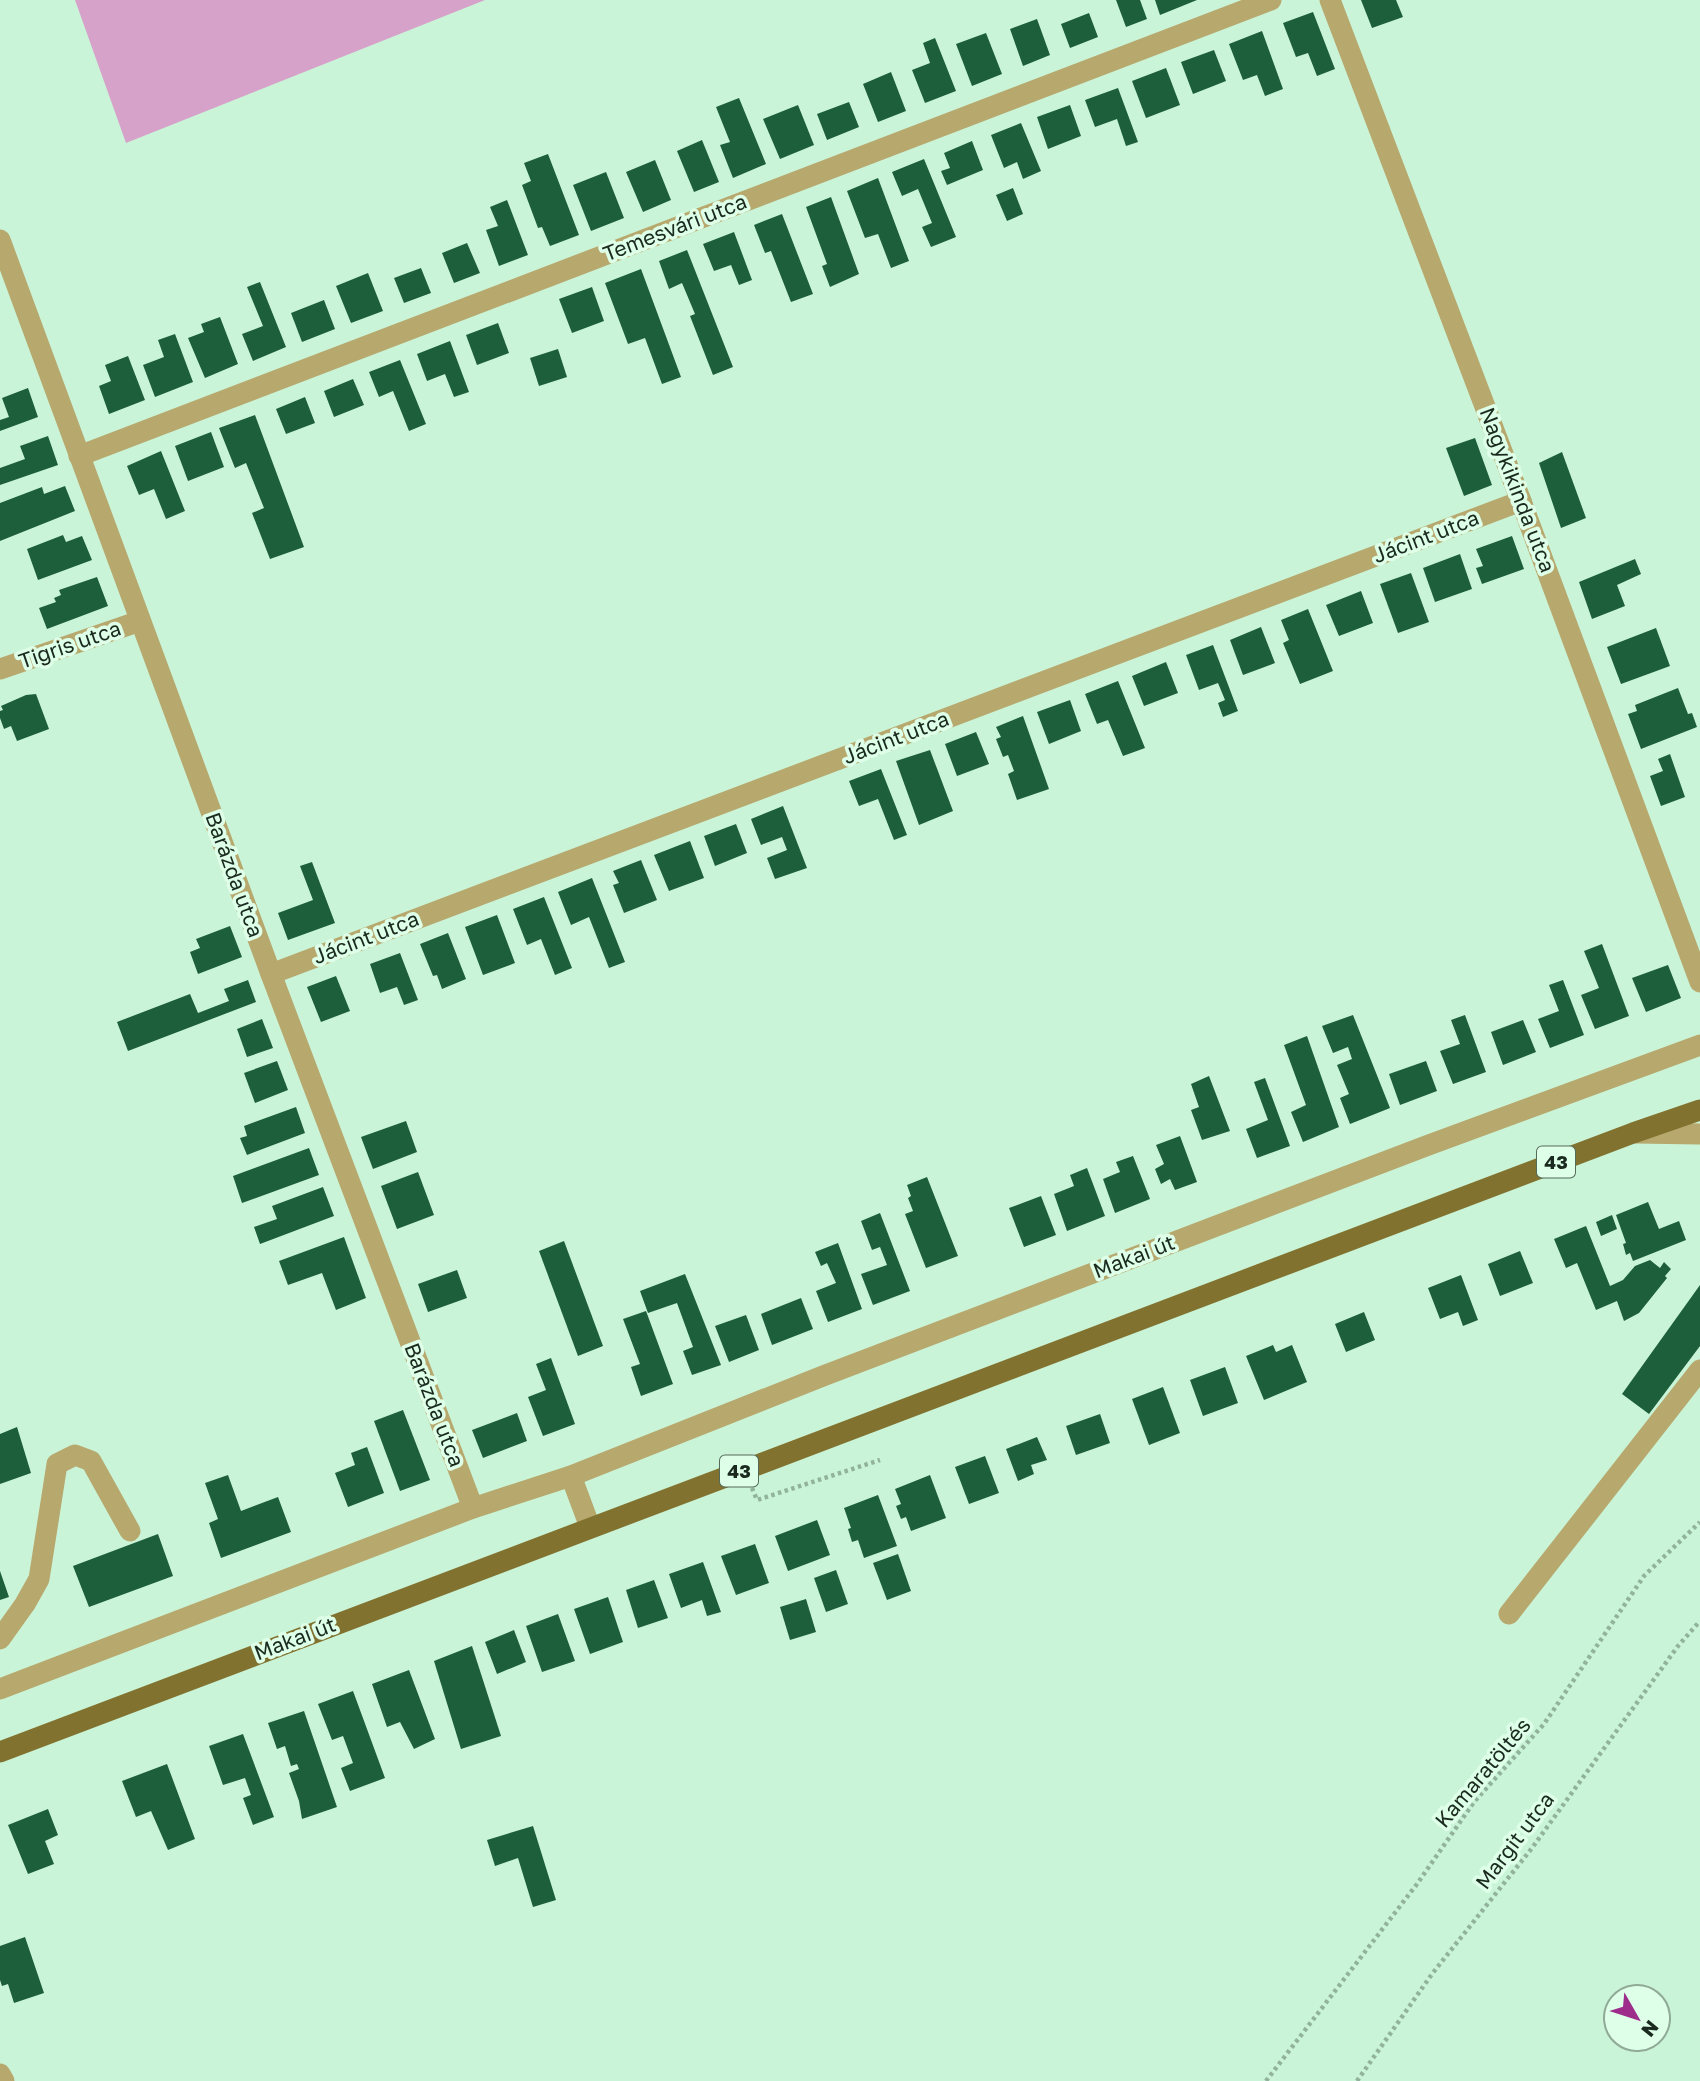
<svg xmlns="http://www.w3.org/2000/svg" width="1700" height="2081" font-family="'Golos Text',sans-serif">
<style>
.green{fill:#d7a2ca}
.building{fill:#1c5f3a}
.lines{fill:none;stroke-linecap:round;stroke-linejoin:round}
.path{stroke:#91b39c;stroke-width:4.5;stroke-dasharray:3.5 3.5;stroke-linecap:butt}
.minor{stroke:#b7a86e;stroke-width:21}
.major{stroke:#82722f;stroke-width:21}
.labels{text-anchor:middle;stroke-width:7;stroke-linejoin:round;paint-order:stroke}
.shield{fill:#deffe8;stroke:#556a5b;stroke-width:2}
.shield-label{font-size:19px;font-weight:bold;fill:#1a2a1f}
.street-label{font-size:21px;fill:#1a2a1f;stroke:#deffe8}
</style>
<rect width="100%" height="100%" fill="#caf4d8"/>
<polygon class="green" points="75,0 485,0 126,143"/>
<g class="building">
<polygon points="1116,0 1140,0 1147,19 1126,27"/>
<polygon points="1155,0 1197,0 1160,15"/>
<polygon points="1361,0 1396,0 1403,17 1372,28"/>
<polygon points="1313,12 1335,69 1317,76 1308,53 1296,57 1283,23"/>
<polygon points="1089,13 1098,37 1070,48 1061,24"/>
<polygon points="1037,19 1050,55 1023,66 1010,29"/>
<polygon points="1262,31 1283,89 1265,96 1257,75 1243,80 1229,44"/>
<polygon points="986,33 1002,74 972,86 956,44"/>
<polygon points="935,38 956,91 925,103 912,70 930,63 923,43"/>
<polygon points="1214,50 1226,81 1193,94 1181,62"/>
<polygon points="1166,68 1180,105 1146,118 1132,81"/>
<polygon points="891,72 906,111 878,122 863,84"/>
<polygon points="1118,88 1138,142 1126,146 1117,119 1095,127 1085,100"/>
<polygon points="739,98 766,164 733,178 720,145 730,142 716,107"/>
<polygon points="849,102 859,127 827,140 817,114"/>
<polygon points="798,105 814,145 780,159 763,119"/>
<polygon points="1070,105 1081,136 1048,149 1037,117"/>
<polygon points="1021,123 1041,171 1023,179 1017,162 1004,168 991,135"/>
<polygon points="702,140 719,182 694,192 677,151"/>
<polygon points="972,141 983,170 947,185 941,171 950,168 944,153"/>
<polygon points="548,154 579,235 550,246 542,227 538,228 522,185 531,181 524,163"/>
<polygon points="924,159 956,237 931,247 922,227 932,223 918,189 902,196 892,172"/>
<polygon points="655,160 671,200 643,212 626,172"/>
<polygon points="606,172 624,218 591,231 573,185"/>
<polygon points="878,178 909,261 891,268 878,234 865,238 847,191"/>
<polygon points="1013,188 1023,214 1007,221 996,195"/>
<polygon points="831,197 859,274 830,287 822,266 827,264 806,207"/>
<polygon points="507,200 528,255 499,266 486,230 498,226 490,207"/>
<polygon points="782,214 813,294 791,302 771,251 765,253 754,225"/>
<polygon points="734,232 752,280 739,285 731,265 714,271 703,244"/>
<polygon points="467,243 480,273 454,283 442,253"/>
<polygon points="687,250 733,367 713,375 690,316 695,314 682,283 669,289 659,261"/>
<polygon points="421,268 431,293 404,303 394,278"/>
<polygon points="641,269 681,377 662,384 645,338 628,344 605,283"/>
<polygon points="368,273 383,311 351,323 336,286"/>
<polygon points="260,282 286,347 253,361 242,334 263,326 247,287"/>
<polygon points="592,287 604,321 572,333 559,299"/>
<polygon points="324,300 335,329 302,342 291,313"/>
<polygon points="220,317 238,364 205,378 188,338 204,332 201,324"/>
<polygon points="498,323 509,353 477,365 466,335"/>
<polygon points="175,334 193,382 155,397 143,365 164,357 158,340"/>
<polygon points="450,341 469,392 454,397 445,374 427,381 417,354"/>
<polygon points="558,349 567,377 539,386 530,358"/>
<polygon points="128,356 145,400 109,414 99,386 111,381 105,365"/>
<polygon points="400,360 426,424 409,431 393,391 379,397 369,372"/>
<polygon points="353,379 364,405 334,417 324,391"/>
<polygon points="28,388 38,417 0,431 0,420 9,417 2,398"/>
<polygon points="305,397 315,423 286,434 276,409"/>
<polygon points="255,415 304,547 270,559 252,513 264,508 246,463 235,468 219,428"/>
<polygon points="211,432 224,467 188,481 175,446"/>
<polygon points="48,436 58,465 0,485 0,468 25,459 20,446"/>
<polygon points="1475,438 1492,485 1464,496 1446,448"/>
<polygon points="161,451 185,511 166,519 154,489 139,495 127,466"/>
<polygon points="1562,452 1586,518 1561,528 1539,463"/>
<polygon points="65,486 75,511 0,541 0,503 42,487 44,494"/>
<polygon points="63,535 66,542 82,536 92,560 38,580 27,549"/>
<polygon points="1512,536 1524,569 1482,584 1476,568 1483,566 1476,549"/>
<polygon points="1460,554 1472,589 1435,602 1423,568"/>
<polygon points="1635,559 1641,574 1617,585 1625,606 1592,619 1579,582"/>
<polygon points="1411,573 1429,622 1398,633 1380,584"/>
<polygon points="97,577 108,606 47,629 39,608 56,602 54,598 61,595 59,590"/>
<polygon points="1361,591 1373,623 1339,636 1326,605"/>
<polygon points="1308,609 1333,671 1300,684 1283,643 1289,640 1281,620"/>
<polygon points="1261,627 1275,663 1243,675 1230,640"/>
<polygon points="1656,628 1670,666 1621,684 1607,647"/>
<polygon points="1213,645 1238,711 1223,717 1218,703 1225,700 1218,683 1199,690 1186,655"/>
<polygon points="1166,662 1178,693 1144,706 1132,676"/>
<polygon points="1118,681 1145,748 1123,756 1108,720 1097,724 1085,694"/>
<polygon points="1678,688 1688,714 1692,713 1697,727 1641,749 1628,714 1637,711 1635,705"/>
<polygon points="36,694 49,729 17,741 11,726 4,729 0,718 0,711 3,710 1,706 26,695"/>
<polygon points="1070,700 1081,731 1049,744 1037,712"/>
<polygon points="1023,716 1049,789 1017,800 1008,774 1014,771 1008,755 1003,757 996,739 1001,737 996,727"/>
<polygon points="976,732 989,764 957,776 945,744"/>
<polygon points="930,750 953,811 919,825 896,761"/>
<polygon points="1670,754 1685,797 1661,806 1650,776 1663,771 1658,759"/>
<polygon points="881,769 907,835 894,840 878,799 859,806 849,781"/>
<polygon points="783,806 807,868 775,879 767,858 787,850 782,837 761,845 751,819"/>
<polygon points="736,824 747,853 715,866 704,836"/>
<polygon points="690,841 704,878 669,891 654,855"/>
<polygon points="641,860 657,900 624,913 613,885 619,883 613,871"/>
<polygon points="312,862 335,923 288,940 278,913 313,900 300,866"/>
<polygon points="592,878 625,962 609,968 589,917 571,925 558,892"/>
<polygon points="544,897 572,968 555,975 541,939 527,945 513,909"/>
<polygon points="497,915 515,963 483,975 465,927"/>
<polygon points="230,926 242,957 198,974 190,952 200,948 196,939"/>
<polygon points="448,933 466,979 442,989 437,975 433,976 420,944"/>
<polygon points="1602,944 1629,1016 1595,1029 1581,995 1599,988 1584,951"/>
<polygon points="400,953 418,1000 404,1005 397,987 380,993 370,964"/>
<polygon points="1668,965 1681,998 1646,1012 1632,978"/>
<polygon points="336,976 350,1011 321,1022 307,987"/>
<polygon points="248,980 256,1002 128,1051 117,1022 190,994 198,1013 229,1001 224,989"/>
<polygon points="1563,980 1584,1035 1550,1048 1538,1019 1559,1011 1549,985"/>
<polygon points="1353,1015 1390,1108 1350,1124 1340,1098 1349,1094 1337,1065 1352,1059 1348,1047 1333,1053 1322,1026"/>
<polygon points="1465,1015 1486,1072 1453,1084 1440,1051 1460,1044 1451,1020"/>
<polygon points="262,1019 273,1048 247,1057 237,1029"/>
<polygon points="1523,1020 1536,1052 1503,1065 1491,1032"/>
<polygon points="1307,1036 1339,1127 1303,1142 1291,1112 1306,1105 1284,1045"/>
<polygon points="277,1061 288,1090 255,1103 244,1073"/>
<polygon points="1426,1061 1437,1091 1400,1105 1389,1074"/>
<polygon points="1209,1076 1230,1131 1202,1140 1191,1110 1199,1107 1191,1084"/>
<polygon points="1265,1078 1290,1146 1257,1158 1246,1129 1268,1120 1254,1082"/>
<polygon points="296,1107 305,1133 247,1155 240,1138 247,1136 244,1126"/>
<polygon points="406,1121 417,1152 373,1169 361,1137"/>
<polygon points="1180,1136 1197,1182 1175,1190 1170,1179 1161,1184 1155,1169 1164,1164 1156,1145"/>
<polygon points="309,1148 319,1175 242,1203 233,1176"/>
<polygon points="1133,1156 1150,1199 1115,1213 1103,1179 1120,1172 1116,1162"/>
<polygon points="1087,1168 1105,1216 1067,1231 1054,1194 1074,1186 1070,1175"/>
<polygon points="418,1172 434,1215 397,1229 381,1186"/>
<polygon points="927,1177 958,1256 926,1268 905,1214 913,1211 908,1198 911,1196 907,1185"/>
<polygon points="323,1187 334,1216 260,1244 254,1227 277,1219 272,1206"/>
<polygon points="1041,1196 1056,1235 1024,1247 1009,1208"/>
<polygon points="1648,1202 1659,1229 1679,1221 1686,1240 1633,1261 1630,1253 1626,1255 1623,1244 1626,1243 1616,1215"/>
<polygon points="880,1213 910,1291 873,1305 861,1274 887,1265 880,1247 872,1250 861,1221"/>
<polygon points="1612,1215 1617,1229 1601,1236 1596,1222"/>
<polygon points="1586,1226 1610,1286 1623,1280 1635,1266 1650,1260 1660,1268 1664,1262 1671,1269 1665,1276 1667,1278 1639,1313 1624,1321 1617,1301 1596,1310 1577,1263 1566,1268 1554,1239"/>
<polygon points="344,1237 366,1298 336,1310 322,1273 288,1285 279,1261"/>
<polygon points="564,1241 603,1346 578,1356 539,1251"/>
<polygon points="838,1243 862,1309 828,1322 816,1291 836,1283 827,1263 821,1266 815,1252"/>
<polygon points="1520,1251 1533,1283 1500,1296 1488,1264"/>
<polygon points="457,1270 467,1298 428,1312 418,1284"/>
<polygon points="685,1274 721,1365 692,1375 683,1351 693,1347 677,1303 648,1313 640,1291"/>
<polygon points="1461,1275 1478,1320 1463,1326 1458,1312 1440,1319 1428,1288"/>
<polygon points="1700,1285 1700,1346 1649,1414 1622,1394"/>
<polygon points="801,1298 813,1329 772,1345 761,1314"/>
<polygon points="646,1311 673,1384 641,1396 631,1367 640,1364 623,1319"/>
<polygon points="1364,1312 1375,1340 1346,1352 1335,1324"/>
<polygon points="746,1315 759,1350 729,1362 715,1326"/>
<polygon points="1273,1345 1276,1352 1292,1345 1307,1382 1264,1400 1246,1356"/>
<polygon points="551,1358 575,1424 543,1436 528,1397 546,1390 536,1364"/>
<polygon points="1225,1367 1238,1403 1203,1416 1190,1380"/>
<polygon points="1163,1387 1180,1433 1149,1445 1132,1399"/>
<polygon points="403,1410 430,1480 400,1491 374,1421"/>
<polygon points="517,1413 527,1441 483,1458 472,1430"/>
<polygon points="1100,1414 1110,1443 1076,1455 1066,1426"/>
<polygon points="17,1427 31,1473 0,1484 0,1434"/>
<polygon points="1037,1437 1047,1460 1031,1465 1034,1474 1018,1481 1006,1449"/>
<polygon points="367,1447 384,1493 348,1507 335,1473 355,1465 351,1453"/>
<polygon points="985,1456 999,1493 969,1504 955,1467"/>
<polygon points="228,1475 241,1511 278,1497 291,1532 221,1558 209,1523 218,1519 205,1483"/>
<polygon points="930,1475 946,1518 911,1531 906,1517 901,1519 896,1506 901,1504 895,1489"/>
<polygon points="878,1495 897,1546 864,1558 858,1540 852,1542 848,1529 851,1528 844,1508"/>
<polygon points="817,1520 830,1555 788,1571 775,1536"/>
<polygon points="158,1534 173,1576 89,1607 73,1566"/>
<polygon points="755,1544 769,1583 736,1595 721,1556"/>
<polygon points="898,1554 911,1591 887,1600 873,1563"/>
<polygon points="703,1562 721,1612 707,1616 702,1600 681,1608 669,1574"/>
<polygon points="836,1570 848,1604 826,1612 814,1578"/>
<polygon points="0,1571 9,1597 0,1600"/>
<polygon points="654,1580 668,1618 638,1628 626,1590"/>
<polygon points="608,1597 623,1642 590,1654 574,1609"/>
<polygon points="806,1599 816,1632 790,1640 780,1607"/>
<polygon points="558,1614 575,1661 542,1672 526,1626"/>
<polygon points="514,1630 526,1662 497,1674 485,1642"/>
<polygon points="472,1646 501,1736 461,1749 434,1661"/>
<polygon points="409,1670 435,1739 414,1749 400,1722 387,1727 372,1684"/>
<polygon points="353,1691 385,1778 350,1791 341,1768 353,1763 343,1736 332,1740 318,1704"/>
<polygon points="304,1711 337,1807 302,1819 299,1801 289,1773 299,1769 297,1764 291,1766 285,1746 277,1749 268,1723"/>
<polygon points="243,1734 274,1817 253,1825 243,1798 251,1795 245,1778 223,1785 209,1746"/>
<polygon points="167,1764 195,1839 168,1850 151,1811 136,1817 122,1781"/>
<polygon points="48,1809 58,1835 45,1841 54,1864 28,1874 8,1825"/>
<polygon points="533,1826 556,1900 533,1907 518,1858 495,1866 487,1840"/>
<polygon points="25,1937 44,1993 14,2003 8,1984 2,1986 0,1980 0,1946"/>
</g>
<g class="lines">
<g class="path">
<polyline points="752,1488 757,1500 880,1460"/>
<polyline points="1266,2081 1417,1884 1474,1802 1544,1724 1644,1576 1700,1522"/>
<polyline points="1357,2081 1432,1974 1532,1848 1678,1646 1700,1621"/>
</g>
<g class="minor">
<polyline points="1330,0 1521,501 1700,982"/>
<polyline points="0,240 271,974 473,1508"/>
<polyline points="79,456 1271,0"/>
<polyline points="0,669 140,621"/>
<polyline points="271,974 1521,501"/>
<polyline points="1635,1133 1700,1134"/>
<polyline points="571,1476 590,1527"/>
<polyline points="1509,1614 1700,1370"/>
<polyline points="0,1639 25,1604 39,1579 57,1464 75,1455 91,1461 130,1531"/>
<polyline points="0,1689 473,1508 571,1476 823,1376 1426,1146 1700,1045"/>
<polyline points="0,2074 4,2081"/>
</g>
<polyline class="major" points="0,1752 1633,1133 1700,1110"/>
</g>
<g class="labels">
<g class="shield">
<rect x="1537" y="1146.5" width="38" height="31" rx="5"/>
<rect x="720" y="1455.5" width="38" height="31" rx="5"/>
</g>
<g class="shield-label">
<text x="1556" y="1169">43</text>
<text x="739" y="1478">43</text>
</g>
<g class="street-label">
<text transform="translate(675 228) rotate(-21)" y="7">Temesvári utca</text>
<text transform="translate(1517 490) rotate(69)" y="7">Nagykikinda utca</text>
<text transform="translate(1426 537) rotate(-21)" y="7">Jácint utca</text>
<text transform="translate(70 645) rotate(-19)" y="7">Tigris utca</text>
<text transform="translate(896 738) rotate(-21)" y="7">Jácint utca</text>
<text transform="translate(234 875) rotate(70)" y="7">Barázda utca</text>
<text transform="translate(366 938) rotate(-21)" y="7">Jácint utca</text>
<text transform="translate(1134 1257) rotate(-21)" y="7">Makai út</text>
<text transform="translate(434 1405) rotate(69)" y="7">Barázda utca</text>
<text transform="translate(295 1639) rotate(-21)" y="7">Makai út</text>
<text transform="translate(1483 1773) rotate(-50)" y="7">Kamaratöltés</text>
<text transform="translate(1515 1841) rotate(-53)" y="7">Margit utca</text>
</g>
</g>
<g transform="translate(1637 2018) rotate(129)"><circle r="33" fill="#deffe8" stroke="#90aa98" stroke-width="2"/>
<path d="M0-5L12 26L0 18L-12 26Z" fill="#9d2c8a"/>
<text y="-10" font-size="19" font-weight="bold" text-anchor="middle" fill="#1a2a1f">N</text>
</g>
</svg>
